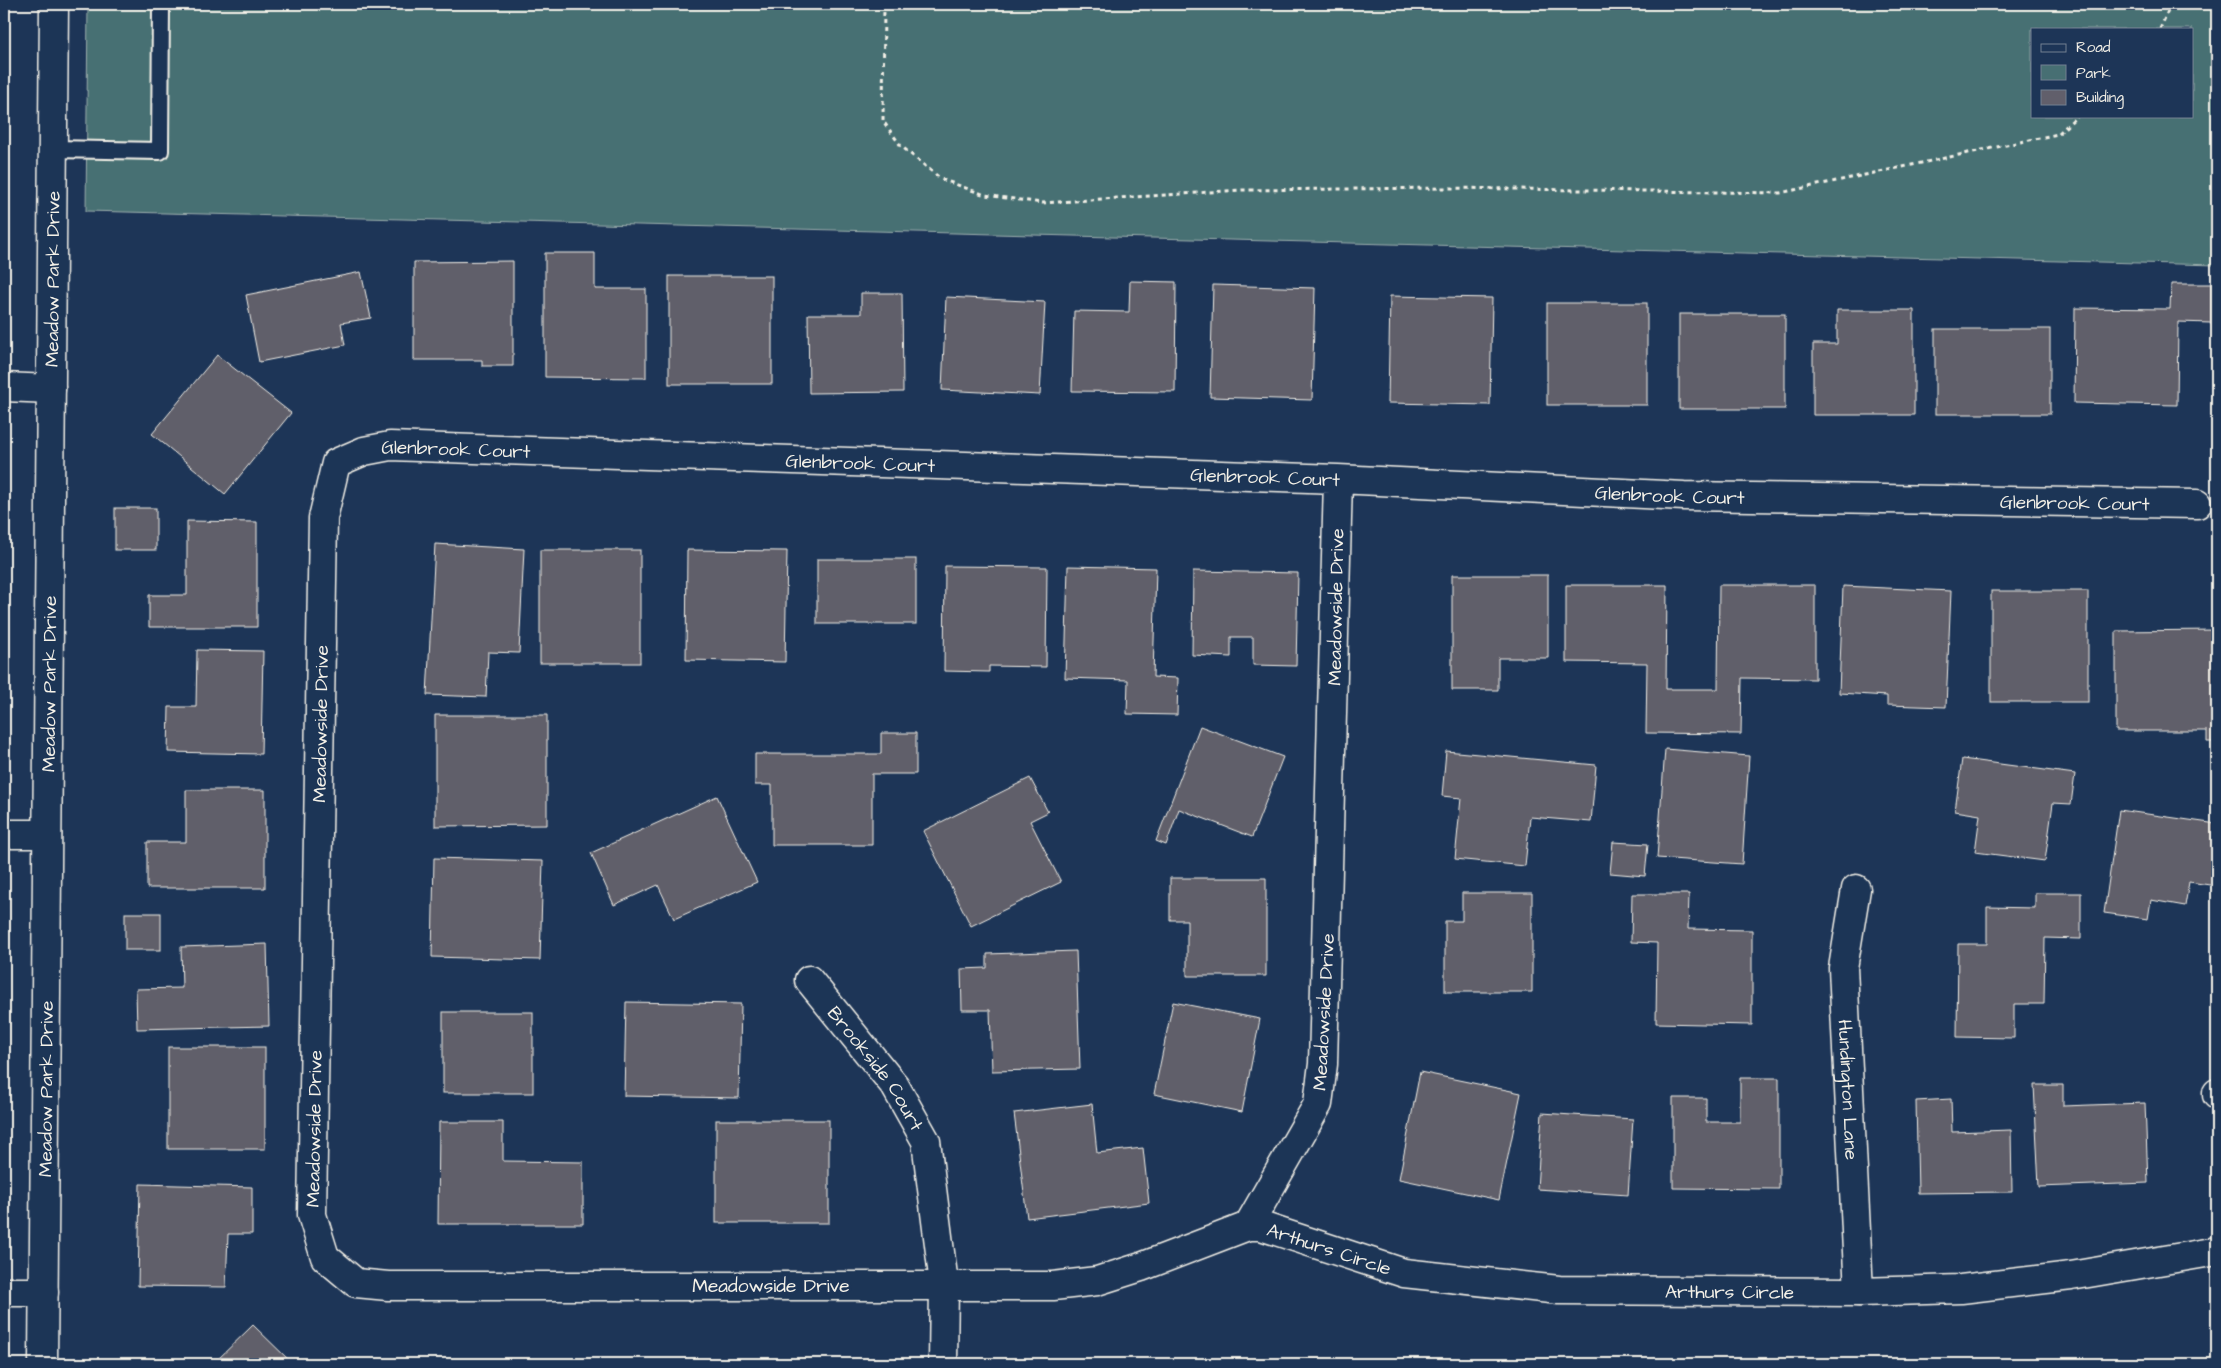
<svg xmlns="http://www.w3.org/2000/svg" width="2221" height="1368" font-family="'Architects Daughter',sans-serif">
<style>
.green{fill:#476f73;stroke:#9eb0ae;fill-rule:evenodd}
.building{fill:#615f6b;stroke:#f4f1e8}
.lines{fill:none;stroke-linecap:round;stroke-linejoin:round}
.lane-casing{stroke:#f4f1e8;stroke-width:20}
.street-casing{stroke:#f4f1e8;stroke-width:31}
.path{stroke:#f4f1e8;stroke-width:3;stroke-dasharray:4 4;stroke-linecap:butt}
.lane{stroke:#1d3557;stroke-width:16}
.street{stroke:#1d3557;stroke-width:28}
.labels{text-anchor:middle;stroke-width:5;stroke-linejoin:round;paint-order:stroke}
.street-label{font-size:19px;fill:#f4f1e8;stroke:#1d3557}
</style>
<rect width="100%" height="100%" fill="#1d3557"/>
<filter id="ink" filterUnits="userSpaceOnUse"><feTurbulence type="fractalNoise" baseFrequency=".02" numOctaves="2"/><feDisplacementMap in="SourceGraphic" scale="10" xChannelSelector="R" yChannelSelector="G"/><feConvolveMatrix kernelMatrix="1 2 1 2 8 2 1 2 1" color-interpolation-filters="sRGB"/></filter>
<g filter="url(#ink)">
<path class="green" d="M 88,4 L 2217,4 L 2217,265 L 86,211 ZM 2032,29 L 2192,29 L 2192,116 L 2032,116 Z"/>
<g class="building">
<polygon points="545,253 595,253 595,289 646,289 646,378 545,377"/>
<polygon points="513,261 513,366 482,366 482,360 414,360 414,262"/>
<polygon points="361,272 371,318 341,323 345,345 259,362 246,295"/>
<rect x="669" y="276" width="103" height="108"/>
<polygon points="1130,281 1176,282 1175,392 1072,391 1074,311 1129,312"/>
<polygon points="2171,284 2211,284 2211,323 2178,322 2177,405 2074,403 2075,308 2170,309"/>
<polygon points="1213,285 1315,288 1312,400 1210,397"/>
<polygon points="861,293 902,293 903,392 809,393 808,314 861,314"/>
<polygon points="1390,296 1492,298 1490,405 1388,403"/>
<polygon points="946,297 1045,302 1040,395 942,390"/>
<rect x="1547" y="303" width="100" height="102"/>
<polygon points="1837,310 1914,310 1914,415 1813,415 1813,344 1837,344"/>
<rect x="1679" y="314" width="106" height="95"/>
<rect x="1935" y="329" width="115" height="85"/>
<polygon points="217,355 291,413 225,494 152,434"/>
<rect x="115" y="508" width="41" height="42"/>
<polygon points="187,521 257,522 257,627 149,627 149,595 187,595"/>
<polygon points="435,544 524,549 519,653 488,652 486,697 427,695"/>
<rect x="540" y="550" width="100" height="113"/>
<polygon points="687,550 787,551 785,662 686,660"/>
<rect x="817" y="559" width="99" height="65"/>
<polygon points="945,566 1047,567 1046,667 989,666 989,672 944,671"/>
<polygon points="1068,566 1156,568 1153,677 1178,678 1177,715 1127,714 1128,680 1065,678"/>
<polygon points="1193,571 1298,573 1296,666 1253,665 1253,637 1231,637 1231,657 1192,655"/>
<polygon points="1452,575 1548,575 1548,658 1498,658 1498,690 1452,690"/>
<polygon points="1566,585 1667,585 1666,689 1718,689 1719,585 1815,585 1815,679 1742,678 1741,734 1646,733 1647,663 1566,662"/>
<polygon points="1843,586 1951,591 1946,707 1887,705 1887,696 1839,693"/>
<rect x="1991" y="591" width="97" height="111"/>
<polygon points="2217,630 2217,742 2207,742 2207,731 2116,731 2116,631"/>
<polygon points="197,650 263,651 261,754 168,752 169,707 196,707"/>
<polygon points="435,715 547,715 547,825 435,826"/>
<polygon points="1200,726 1283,757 1252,837 1179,809 1166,845 1156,841"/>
<polygon points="881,733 916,733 916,774 872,774 872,845 772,845 772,785 755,785 755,754 881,754"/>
<polygon points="1665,749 1749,756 1742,864 1657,858"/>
<polygon points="1446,751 1596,765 1591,822 1530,817 1525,866 1455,859 1461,798 1442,796"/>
<polygon points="1962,759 2075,774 2071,804 2053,803 2045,861 1975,852 1980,815 1955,811"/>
<polygon points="1030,778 1048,812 1030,821 1061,882 971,926 923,831"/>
<polygon points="186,790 265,790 265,888 147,888 147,842 186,842"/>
<polygon points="717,796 757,882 674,919 658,885 614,905 591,853"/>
<polygon points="2119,810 2217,824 2217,886 2189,882 2185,906 2151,900 2148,919 2104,913"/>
<polygon points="1613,842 1648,844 1645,876 1610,873"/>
<polygon points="434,858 543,861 540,960 432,957"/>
<polygon points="1170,878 1266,878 1266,976 1187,976 1187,920 1170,920"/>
<polygon points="1462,893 1532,893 1532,992 1445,992 1445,921 1462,921"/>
<polygon points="2035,893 2081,893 2081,939 2045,938 2044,1004 2014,1004 2014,1038 1957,1037 1958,944 1987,944 1987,907 2035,908"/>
<polygon points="1632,894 1689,894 1688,929 1752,930 1752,1025 1656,1023 1657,943 1631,942"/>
<rect x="125" y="913" width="36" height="37"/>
<polygon points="267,944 269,1026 137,1029 136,989 182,988 181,947"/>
<polygon points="1076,951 1080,1069 992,1071 990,1010 962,1010 961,969 987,968 987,954"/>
<polygon points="626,1002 741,1004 739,1098 624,1096"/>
<polygon points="1173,1002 1260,1019 1242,1112 1154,1094"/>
<rect x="443" y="1012" width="90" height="81"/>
<rect x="168" y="1047" width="97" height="102"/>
<polygon points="1420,1072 1521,1093 1499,1200 1399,1179"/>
<polygon points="1740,1078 1779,1078 1779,1189 1673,1188 1673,1098 1706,1098 1706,1122 1740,1122"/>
<polygon points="2034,1085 2063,1085 2063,1106 2145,1103 2148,1183 2039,1187"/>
<polygon points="1951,1099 1952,1132 2011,1130 2012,1192 1918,1193 1916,1101"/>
<polygon points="1092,1104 1097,1153 1143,1148 1149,1203 1027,1218 1014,1113"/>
<polygon points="1542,1113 1633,1119 1628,1195 1537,1189"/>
<rect x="716" y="1120" width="113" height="103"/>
<polygon points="439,1122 503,1122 503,1161 583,1162 583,1224 438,1224"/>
<polygon points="140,1184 252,1187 252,1234 228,1234 226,1287 138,1286"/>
<polygon points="253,1325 293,1364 213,1364"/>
<polygon points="1290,1359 1392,1360 1392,1364 1290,1364"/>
<rect x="2089" y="1362" width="98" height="2"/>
</g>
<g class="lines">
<g class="lane-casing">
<polyline id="lane" points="53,149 160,151 161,4"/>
</g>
<g class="street-casing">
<g id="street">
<polyline points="4,387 51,389"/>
<path id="s1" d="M 1338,479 L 1323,1064 L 1318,1104 L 1248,1226 L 1141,1267 L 1097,1281 L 1053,1286 L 388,1286 L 356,1283 L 325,1257 L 312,1215 L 323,518 L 336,463 L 364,451 L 390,446 L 1338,479 L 1684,496 L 2197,504"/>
<polyline points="4,834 47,834"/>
<path id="s2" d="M 1856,889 L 1843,968 L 1859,1292"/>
<path id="s3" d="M 809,980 L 895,1086 L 926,1141 L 944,1284 L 943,1364"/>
<polyline points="2217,1093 2217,1095"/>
<path id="s4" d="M 1248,1226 L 1261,1226 L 1404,1273 L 1559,1290 L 1859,1292 L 1961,1289 L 2071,1276 L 2217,1251"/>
<polyline points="4,1292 44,1292"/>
<path id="s5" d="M 43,1364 L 54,4"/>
</g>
</g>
<g class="path">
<polyline points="884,4 883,121 901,146 941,179 985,195 1042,203 1242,190 1449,188 1780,193 2058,134 2077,116"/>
<polyline points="2160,29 2171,4"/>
</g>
<use href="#lane" class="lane"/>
<use href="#street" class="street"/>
</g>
</g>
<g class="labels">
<g class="street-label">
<text dy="7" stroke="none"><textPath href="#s5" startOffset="1085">Meadow Park Drive</textPath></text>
<text dy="7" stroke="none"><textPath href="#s1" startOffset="2629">Glenbrook Court</textPath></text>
<text dy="7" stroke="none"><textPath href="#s1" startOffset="3034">Glenbrook Court</textPath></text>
<text dy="7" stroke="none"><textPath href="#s1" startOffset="3439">Glenbrook Court</textPath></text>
<text dy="7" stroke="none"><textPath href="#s1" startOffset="3844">Glenbrook Court</textPath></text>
<text dy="7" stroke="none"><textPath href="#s1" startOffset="4249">Glenbrook Court</textPath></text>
<text transform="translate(1335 607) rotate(-89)" y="7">Meadowside Drive</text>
<text dy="7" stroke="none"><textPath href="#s5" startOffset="680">Meadow Park Drive</textPath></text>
<text dy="7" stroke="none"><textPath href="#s1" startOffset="2244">Meadowside Drive</textPath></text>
<text transform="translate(1323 1012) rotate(-87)" y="7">Meadowside Drive</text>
<text dy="7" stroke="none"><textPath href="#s3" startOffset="111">Brookside Court</textPath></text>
<text dy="7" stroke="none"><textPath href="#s5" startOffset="275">Meadow Park Drive</textPath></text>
<text dy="7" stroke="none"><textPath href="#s2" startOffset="202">Hundington Lane</textPath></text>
<text dy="7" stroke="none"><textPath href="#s1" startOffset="1839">Meadowside Drive</textPath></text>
<text dy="7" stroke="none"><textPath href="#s4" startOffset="85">Arthurs Circle</textPath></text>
<text x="771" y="1292">Meadowside Drive</text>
<text dy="7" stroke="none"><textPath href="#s4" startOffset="490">Arthurs Circle</textPath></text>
</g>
</g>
<rect width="2221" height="1368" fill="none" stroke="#1d3557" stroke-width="20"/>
<rect x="10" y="10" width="2201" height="1348" fill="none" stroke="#f4f1e8" stroke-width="2" filter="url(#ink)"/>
<rect x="2031" y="28" width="162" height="90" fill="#1d3557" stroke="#738091"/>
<rect x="2041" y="44" width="25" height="8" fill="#1d3557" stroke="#738091"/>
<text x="2076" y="52" font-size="15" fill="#f4f1e8">Road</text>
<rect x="2041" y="65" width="25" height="15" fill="#476f73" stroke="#738091"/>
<text x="2076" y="78" font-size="15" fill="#f4f1e8">Park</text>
<rect x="2041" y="90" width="25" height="15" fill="#615f6b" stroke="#738091"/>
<text x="2076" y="102" font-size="15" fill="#f4f1e8">Building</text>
</svg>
